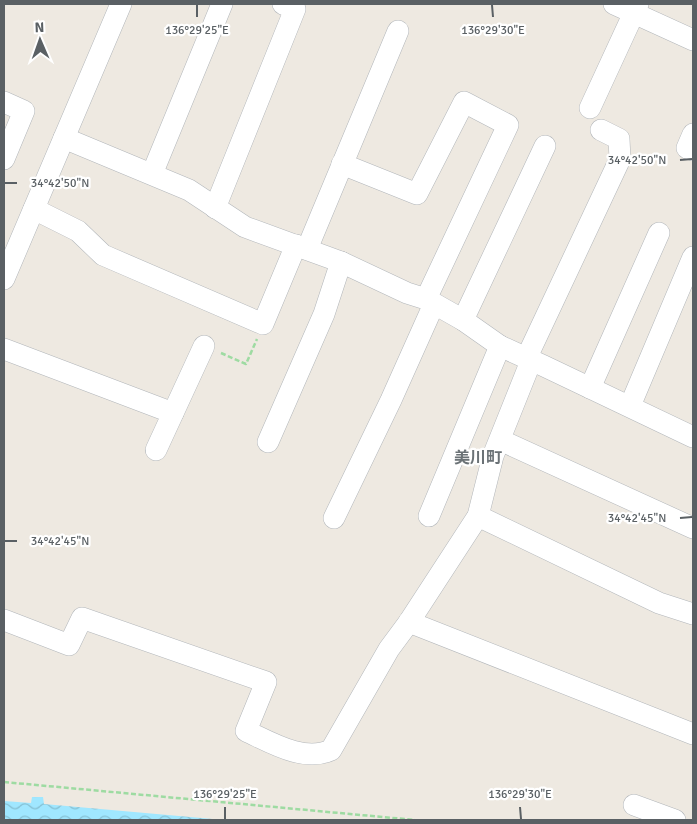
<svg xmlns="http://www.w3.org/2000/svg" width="697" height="824" font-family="Signika,'Noto Sans JP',sans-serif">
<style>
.water{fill:url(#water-waves)}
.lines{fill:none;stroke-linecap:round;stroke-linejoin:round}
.minor-casing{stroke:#b2b6ba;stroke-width:22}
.path{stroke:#9edba2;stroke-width:2.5;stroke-dasharray:5 2.5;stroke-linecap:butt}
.minor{stroke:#fff;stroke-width:21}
.ticks{fill:none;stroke:#5a6064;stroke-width:2}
.labels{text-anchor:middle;stroke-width:4.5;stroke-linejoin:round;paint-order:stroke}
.quarter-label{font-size:16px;font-weight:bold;fill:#6b7276;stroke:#fff}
.ticks-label{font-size:12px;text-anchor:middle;fill:#5a6064;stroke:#fff;stroke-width:4.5;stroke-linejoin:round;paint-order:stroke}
</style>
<defs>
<pattern id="water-waves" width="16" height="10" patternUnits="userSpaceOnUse" patternTransform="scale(1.25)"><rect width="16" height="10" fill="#a0e7ff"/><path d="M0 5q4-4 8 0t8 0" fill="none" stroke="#85bfd2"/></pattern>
</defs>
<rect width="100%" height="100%" fill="#eee9e1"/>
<polygon class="water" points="32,797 43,797 44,804 224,820 4,820 4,801 31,803"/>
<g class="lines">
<g class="minor-casing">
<g id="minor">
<polyline points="614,4 693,40"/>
<polyline points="4,102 24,111 4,159"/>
<polyline points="590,108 638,4"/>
<polyline points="693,134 687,148 693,150"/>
<polyline points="64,138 189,190 245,227 341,262 407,293 426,299 463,320 500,346 544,366 693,437"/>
<polyline points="342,164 417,194 464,102 508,125 426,299"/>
<polyline points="152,174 222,4"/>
<polyline points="215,208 295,9 283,4"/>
<polyline points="34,209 78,231 103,255 263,324 296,245"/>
<polyline points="307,249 398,31"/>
<polyline points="4,279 121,4"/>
<polyline points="463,320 545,146"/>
<polyline points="4,349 173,413"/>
<polyline points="526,359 620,159 619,139 601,130"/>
<polyline points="590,388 659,233"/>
<polyline points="630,406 693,257"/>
<polyline points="500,440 693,528"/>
<polyline points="268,442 324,314 341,262"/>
<polyline points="156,450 204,346"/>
<polyline points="429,516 500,346"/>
<polyline points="478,516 659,603 693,614"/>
<polyline points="334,518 391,400 434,304"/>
<path d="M 4,620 L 69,645 L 82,618 L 266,682 L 246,731 C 270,742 304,763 331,750 L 389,649 L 409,622 L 478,516 L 493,456 L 531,361"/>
<polyline points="409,622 693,734"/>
<polyline points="634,805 675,820"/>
</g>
</g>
<g class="path">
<polyline points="221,353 246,364 257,339"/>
<polyline points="4,782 415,820"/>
</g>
<use href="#minor" class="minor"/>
</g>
<path class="ticks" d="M 197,5 L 197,17M 492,5 L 493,17M 680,160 L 692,159M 5,183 L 17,183M 680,518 L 692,517M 5,541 L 17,541M 225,807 L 225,819M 520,807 L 521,819"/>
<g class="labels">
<g class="quarter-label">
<text x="478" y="463">美川町</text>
</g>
</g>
<g class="ticks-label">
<text x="197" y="34">136°29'25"E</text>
<text x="493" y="34">136°29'30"E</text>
<text x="637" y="164">34°42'50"N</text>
<text x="60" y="187">34°42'50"N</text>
<text x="637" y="522">34°42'45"N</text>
<text x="60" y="545">34°42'45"N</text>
<text x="225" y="798">136°29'25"E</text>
<text x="520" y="798">136°29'30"E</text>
</g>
<rect width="697" height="824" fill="none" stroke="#5a6064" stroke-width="10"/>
<g transform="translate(40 40) rotate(358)" stroke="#ffffff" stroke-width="4" paint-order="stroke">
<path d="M0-4L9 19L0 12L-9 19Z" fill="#5a6064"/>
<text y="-8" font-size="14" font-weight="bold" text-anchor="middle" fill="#5a6064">N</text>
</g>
</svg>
